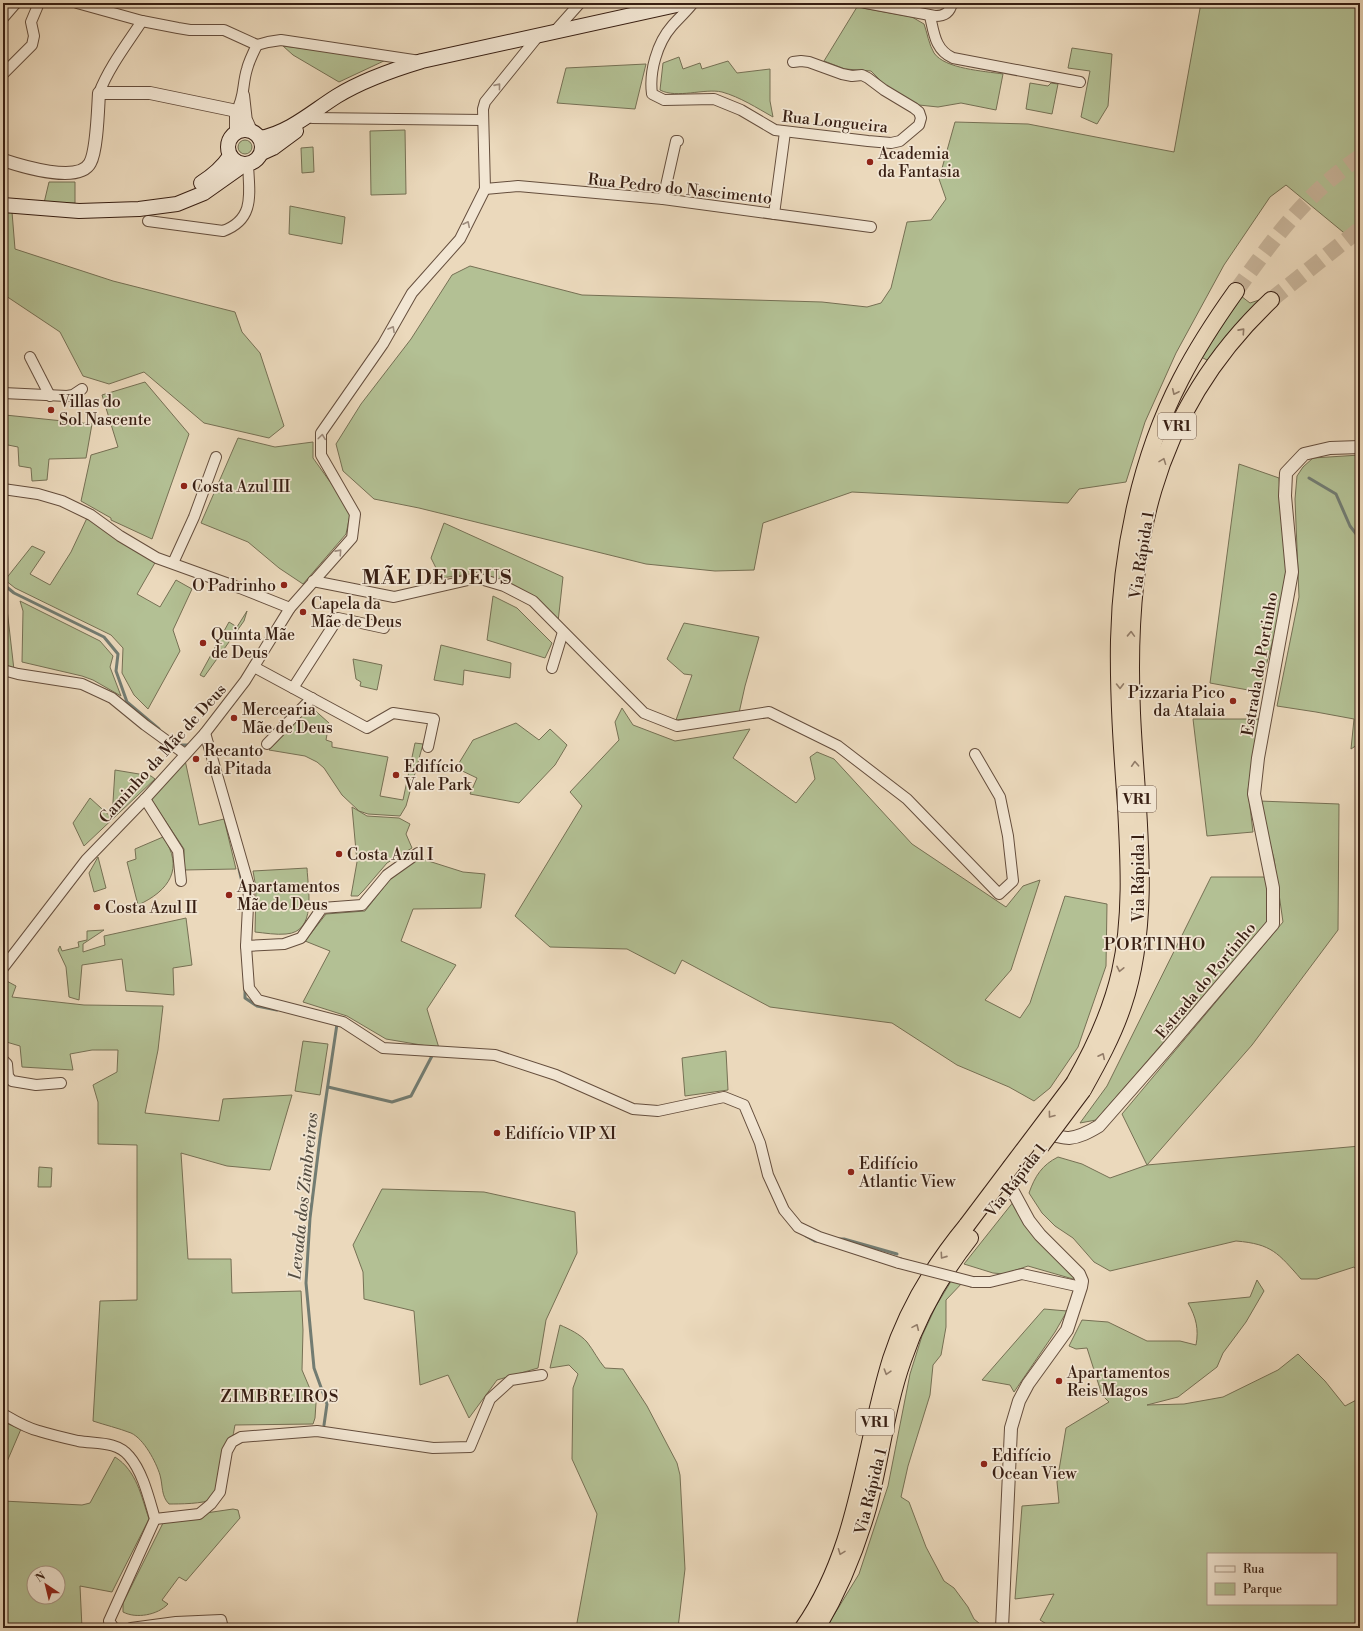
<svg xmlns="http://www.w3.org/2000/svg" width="1363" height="1631" font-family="'Libre Bodoni',serif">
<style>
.green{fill:#b3c094;stroke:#767054;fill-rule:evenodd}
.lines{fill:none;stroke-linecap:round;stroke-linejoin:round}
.stream{stroke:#727c72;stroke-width:3}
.trunk-tunnel{stroke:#c7b49a;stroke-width:16;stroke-dasharray:16 8;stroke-linecap:butt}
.minor-casing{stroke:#654e3d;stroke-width:12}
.tertiary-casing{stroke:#654e3d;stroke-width:14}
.secondary-casing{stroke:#381f13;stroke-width:16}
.trunk-casing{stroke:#381f13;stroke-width:18}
.minor{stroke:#f2e6d3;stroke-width:10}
.tertiary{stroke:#f2e6d3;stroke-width:12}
.secondary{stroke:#f2e6d3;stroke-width:14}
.trunk{stroke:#ebd9bc;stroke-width:16}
.minor-bridge-casing{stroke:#654e3d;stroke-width:12;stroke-linecap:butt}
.trunk-bridge-casing{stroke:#381f13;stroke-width:18;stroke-linecap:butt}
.minor-bridge{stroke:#f2e6d3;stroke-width:10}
.trunk-bridge{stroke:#ebd9bc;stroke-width:16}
.oneway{stroke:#9e8c7d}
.oneway2{stroke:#927c68}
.poi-dot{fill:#8f2418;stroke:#f2e6d3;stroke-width:1.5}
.labels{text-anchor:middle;stroke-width:3.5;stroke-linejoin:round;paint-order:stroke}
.shield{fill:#f2e6d3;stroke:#705b4d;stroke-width:1}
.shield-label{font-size:15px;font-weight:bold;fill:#381f13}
.street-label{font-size:16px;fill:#381f13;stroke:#f2e6d3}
.poi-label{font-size:16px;fill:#381f13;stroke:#f2e6d3;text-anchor:start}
.neighbourhood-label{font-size:17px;letter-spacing:1px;fill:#381f13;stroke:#f2e6d3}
.water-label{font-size:17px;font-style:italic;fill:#554e43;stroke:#f2e6d3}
.district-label{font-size:20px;font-weight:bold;letter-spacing:1px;fill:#381f13;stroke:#f2e6d3}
</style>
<rect width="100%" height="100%" fill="#ebd9bc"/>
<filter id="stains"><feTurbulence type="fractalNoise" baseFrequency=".005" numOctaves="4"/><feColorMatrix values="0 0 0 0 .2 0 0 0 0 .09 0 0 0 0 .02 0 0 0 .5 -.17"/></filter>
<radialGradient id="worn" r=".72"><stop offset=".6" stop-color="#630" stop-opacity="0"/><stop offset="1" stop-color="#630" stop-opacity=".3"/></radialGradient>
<g class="green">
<polygon points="1201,3 1360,3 1360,89 1356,95 1360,96 1360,246 1286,185 1270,197 1224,265 1176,353 1145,422 1126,482 1079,489 1068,503 852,492 763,523 754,570 715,571 646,564 419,508 374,499 343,471 336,444 361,404 411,339 452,275 470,266 582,295 822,302 867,307 881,303 891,288 907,222 931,220 946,199 939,179 955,122 1028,124 1174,152"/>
<path d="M 857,7 L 912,17 L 924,24 C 927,32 929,45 934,53 C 945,69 984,71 1003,74 L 996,110 L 961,103 L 938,107 L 919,105 L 890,90 L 871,71 L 845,69 L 824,61 Z"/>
<polygon points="283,46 388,59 339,82 293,55"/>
<polygon points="1072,48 1112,54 1108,106 1097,124 1081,117 1090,71 1068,68"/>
<path d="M 679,57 L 683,69 L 700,63 L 702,69 L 728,61 L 737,73 L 770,69 L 770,101 L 773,117 C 757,108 740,97 722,92 C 704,88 677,99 660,90 L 663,63 Z"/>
<polygon points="646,64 635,109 557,103 566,68"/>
<polygon points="1030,83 1048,86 1051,83 1058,84 1052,114 1026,109"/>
<polygon points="405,130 406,194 371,195 370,131"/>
<circle cx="245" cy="147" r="7"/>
<polygon points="313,147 314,172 302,173 301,148"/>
<polygon points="49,182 75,182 75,203 44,203"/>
<polygon points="290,206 345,217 342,244 289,234"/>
<polygon points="3,212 12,212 15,249 113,281 235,312 242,332 260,353 284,426 269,438 204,423 144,372 109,384 83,376 60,332 3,294"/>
<polygon points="1241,296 1250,303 1265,298 1209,361 1201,357"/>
<polygon points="145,382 189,434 152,539 111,520 111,518 81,501 91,455 118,447 102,395"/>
<polygon points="3,414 5,415 92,424 86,458 49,459 47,480 32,481 31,468 19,466 18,447 3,444"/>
<polygon points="238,438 275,447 313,442 313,458 338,493 350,515 346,534 303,584 279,568 248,542 201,523"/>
<polygon points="1360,455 1360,743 1351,749 1354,719 1316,712 1277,706 1299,597 1295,499 1297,476 1303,467 1313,458"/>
<polygon points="1239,464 1279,478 1286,570 1280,614 1259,692 1210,683"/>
<polygon points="87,518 156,561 137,594 160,607 176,580 192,589 173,630 180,651 148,709 134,695 122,673 123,648 111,635 15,588 5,580 32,546 45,552 30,574 50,585 71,552"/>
<polygon points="444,523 563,577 558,622 501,580 477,573 441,578 431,558"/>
<polygon points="493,596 517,608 552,643 545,658 487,640"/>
<polygon points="3,598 6,600 14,670 3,667"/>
<polygon points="20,601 100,641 113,656 110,667 121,696 93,680 82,676 22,662 23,611"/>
<polygon points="247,611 244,621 204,677 200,675 229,622 237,627"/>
<polygon points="684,623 759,637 745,686 739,713 676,720 692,675 684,674 667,659"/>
<polygon points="441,645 511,663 510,678 464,670 463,685 434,680"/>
<polygon points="353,659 382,665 377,690 360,686 361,682 356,679"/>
<polygon points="310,706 329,723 326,740 332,742 332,747 388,757 380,796 403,800 415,743 423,744 406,806 400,816 368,814 359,811 342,795 324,768 317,762 305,756 269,750"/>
<polygon points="622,708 633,725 675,741 750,729 733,758 796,803 815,779 810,757 817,752 834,759 912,844 1006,907 1023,886 1040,880 1011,970 985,1000 1020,1018 1030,1003 1065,896 1107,904 1106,966 1078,1047 1050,1088 1034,1101 1009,1087 957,1065 892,1023 770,1007 682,960 675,974 627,949 550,947 515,916 582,806 570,792 619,740 615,722"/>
<polygon points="1193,719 1260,719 1248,790 1253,832 1207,836"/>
<polygon points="516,723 539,740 550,729 567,745 555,765 519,803 470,794 477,778 456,768 473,740"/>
<polygon points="185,760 199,825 224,819 236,869 184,870 184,849 151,799"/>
<polygon points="115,770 151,776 155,779 84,846 73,823 90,798 112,818"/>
<path d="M 1259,801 L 1339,804 L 1338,930 L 1252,1045 L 1147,1165 L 1360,1146 L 1360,1274 L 1354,1267 L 1317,1279 L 1301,1279 C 1278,1253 1272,1244 1236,1241 L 1110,1271 L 1094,1262 L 1073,1238 L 1055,1226 L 1042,1213 L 1029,1193 C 1035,1176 1042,1165 1058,1157 L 1082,1164 L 1110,1178 L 1147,1165 L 1122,1114 L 1283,922 L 1274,859 Z"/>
<polygon points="352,807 367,816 399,818 410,824 406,834 412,848 387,863 363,891 358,896 351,896 357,862"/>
<path d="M 163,837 C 185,868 169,891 138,905 L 127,862 L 136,859 L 135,849 Z"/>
<polygon points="98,857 106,888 94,892 89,873"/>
<polygon points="419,858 463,872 485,874 481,908 413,909 401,941 456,965 427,1009 439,1048 386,1039 347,1016 303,1002 330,951 305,941 326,914 365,911 391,878"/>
<path d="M 307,868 C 308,890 317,932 286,934 C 276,935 265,933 255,932 L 256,888 L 253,871 Z"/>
<path d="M 1211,877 L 1264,877 C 1272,893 1269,907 1266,924 L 1096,1120 L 1080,1123 L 1107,1086 Z"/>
<polygon points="186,918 192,965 173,968 174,995 126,991 122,959 82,965 79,1000 69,997 66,967 58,950 60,946 62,951 79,947 78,942 87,940 87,931 104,930 83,944 83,952 105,945 104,936"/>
<path d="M 3,979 L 16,986 L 12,997 L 84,1005 L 163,1006 L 158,1050 L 145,1113 L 219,1121 L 223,1099 L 292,1095 L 270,1170 L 227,1166 L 181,1153 L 188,1259 L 231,1259 L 232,1293 L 301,1291 L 303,1330 L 302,1370 L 316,1403 L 315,1418 L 313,1424 L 235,1425 C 231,1445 227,1486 212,1499 C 205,1504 178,1504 169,1504 C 161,1496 163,1486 160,1475 C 156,1462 144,1439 131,1433 C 118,1428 105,1425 93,1421 L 100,1301 L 137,1300 L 137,1145 L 98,1144 L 98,1102 L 93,1085 L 117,1072 L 118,1050 L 92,1050 L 70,1054 L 73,1070 L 22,1067 L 20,1046 L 3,1041 Z"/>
<polygon points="303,1041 328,1044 320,1095 295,1091"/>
<polygon points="726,1051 728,1090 685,1096 682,1058"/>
<polygon points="39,1167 52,1168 51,1187 38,1187"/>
<polygon points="382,1189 484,1192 575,1212 577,1253 546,1320 538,1368 497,1380 469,1418 448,1375 420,1385 414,1311 364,1299 363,1272 353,1245"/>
<polygon points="1014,1201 1026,1227 1066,1267 1075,1278 1073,1279 1028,1266 1004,1274 993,1273 964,1264"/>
<polygon points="953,1278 964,1281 946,1300 946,1327 941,1355 933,1365 930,1395 908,1466 901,1497 909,1502 926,1547 944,1581 954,1588 968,1607 974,1619 985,1628 826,1628 859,1574 888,1486 910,1374 922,1336 936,1306"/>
<path d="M 1257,1280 L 1264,1291 L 1246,1322 L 1223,1353 L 1217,1367 L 1178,1397 L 1147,1405 L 1184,1404 L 1223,1397 L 1278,1370 L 1298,1354 L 1325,1381 L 1345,1406 L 1360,1398 L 1360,1628 L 1053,1628 L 1040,1620 L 1054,1594 L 1015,1599 L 1022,1506 L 1059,1503 L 1057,1482 L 1066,1428 L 1109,1402 L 1102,1395 L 1087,1348 L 1076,1349 L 1069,1346 L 1082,1320 L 1108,1322 L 1147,1341 L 1180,1341 L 1196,1345 C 1199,1329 1196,1317 1188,1303 L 1250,1297 ZM 1208,1554 L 1336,1554 L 1336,1604 L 1208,1604 Z"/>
<polygon points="1044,1309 1067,1311 1055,1332 1014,1392 1010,1385 982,1380"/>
<path d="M 560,1325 C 569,1329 580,1334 587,1342 C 594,1351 598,1360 605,1368 L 623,1369 L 647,1406 L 677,1463 L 680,1475 L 685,1569 L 678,1628 L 576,1628 L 597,1514 L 572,1459 L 573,1388 L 578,1374 L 569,1365 L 550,1368 Z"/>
<polygon points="3,1422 21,1429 3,1471"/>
<path d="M 115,1457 C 137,1471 141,1496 149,1519 L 112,1592 L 80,1586 L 82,1628 L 3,1628 L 3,1501 L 82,1505 L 90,1503 ZM 34,1573 L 58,1573 L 58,1597 L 34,1597 Z"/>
<path d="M 233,1509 L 238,1510 L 240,1518 L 186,1581 L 179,1577 L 162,1600 L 168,1604 C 158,1615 136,1619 123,1612 L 123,1603 L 165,1519 Z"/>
</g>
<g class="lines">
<g class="stream">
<polyline points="1309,478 1336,494 1350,526 1360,539"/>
<polyline points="3,584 14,593 104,637 118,654 116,671 127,702 159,729"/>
<polyline points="179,745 191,745"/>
<polyline points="239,869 245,895"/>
<polyline points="245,988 245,998 257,1006 277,1010"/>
<polyline points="328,1087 392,1102 411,1096 433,1054"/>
<polyline points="806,1236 815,1241 819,1241"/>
<polyline points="839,1239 844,1239 897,1254"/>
<polyline points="324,1425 327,1404 314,1368 306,1283 310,1218 320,1138 337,1024 335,1023"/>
</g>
<g class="trunk-tunnel">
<path d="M 1236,291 C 1273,240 1307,192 1360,157"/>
<polyline points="1271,300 1360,229"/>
</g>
<g class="minor-casing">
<g id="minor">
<path d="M 77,3 L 142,21 L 178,28 L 190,30 L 224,30 L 257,45 C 253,53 249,61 247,69 C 242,85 245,97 236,112"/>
<path d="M 693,3 C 686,12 679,18 672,26 C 657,43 649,72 652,94 L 664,100 L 714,99 L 741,110 L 775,130 L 868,141 L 891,143 L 900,141 L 919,125 L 921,118 L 919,112 L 914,108 L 884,90 L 868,78 L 862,75 L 852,76 L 842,74 L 809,62 L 801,61 L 793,62"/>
<path d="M 866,3 L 935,16 C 944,16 950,13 952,3"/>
<path d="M 930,16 C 934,33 935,50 953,58 L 1080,82"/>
<polyline points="3,18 16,3"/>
<polyline points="555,31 580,3"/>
<polyline points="257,45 268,42 281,40 420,61"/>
<polyline points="3,74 32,45 34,36 31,22 39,3"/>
<path d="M 99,93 C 109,67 127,44 142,21"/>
<polyline points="244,95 247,122"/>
<polyline points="312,118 483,120"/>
<polyline points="485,189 518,186 663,199 871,227"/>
<polyline points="663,199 676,141 678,141"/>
<polyline points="774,214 785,132"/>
<path d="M 148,221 L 223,231 C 256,219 249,192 248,164"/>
<polyline points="30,357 50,396"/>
<polyline points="3,393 67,396 73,395 82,389"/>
<polyline points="3,489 38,494 62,501 91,515 120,536 157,558 240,588 290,608"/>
<polyline points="173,563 194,517 216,457"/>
<polyline points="313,581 394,597 477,578 504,586 533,601 644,713 677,726 769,712 838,746 907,799 999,894 1013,881 1008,836 1000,797 975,754"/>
<polyline points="254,667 367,728 393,713 434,719 428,747"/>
<polyline points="552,668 563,632"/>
<polyline points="3,670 18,674 82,684 112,698 145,725 185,754"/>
<polyline points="293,688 338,618 384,628"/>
<polyline points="205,733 249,886 246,946 249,988 258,1000 343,1022 383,1048 495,1055 556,1075 633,1109 658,1111 724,1097 744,1105 760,1143 768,1175 784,1210 798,1227 819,1237 899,1263"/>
<polyline points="267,744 312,698"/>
<polyline points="145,799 178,851 181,881"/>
<polyline points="246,946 284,944 301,938 322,908 362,905 387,875 418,853"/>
<polyline points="3,968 86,860 145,799 205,733 245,681 290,608 352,538 355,514 321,455 321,433 383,344 412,293 460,239 485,189 483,109 485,102 539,35"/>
<polyline points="3,1060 7,1064 8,1076 12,1081 36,1085 61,1083"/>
<polyline points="973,1282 990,1282 1022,1274 1081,1287"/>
<path d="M 3,1414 C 15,1421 26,1428 39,1431 C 52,1435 65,1438 78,1441 C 96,1444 117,1441 129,1456 C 143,1472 149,1499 155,1519 L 109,1621 L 114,1628"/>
<polyline points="155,1519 199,1514 211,1504 220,1492 227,1451 232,1442 241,1437 317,1431 433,1448 470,1447 490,1399 511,1380 542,1375"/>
<polyline points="131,1628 176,1622 221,1620 223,1628"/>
</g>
</g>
<g class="tertiary-casing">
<g id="tertiary">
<polyline points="236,112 236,132"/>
<path d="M 3,160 C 21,166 79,184 90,163 C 97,151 98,109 99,93 L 150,93 L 232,110 L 247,122 L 251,131"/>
<path d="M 1043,1136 C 1052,1133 1060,1138 1069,1138 C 1080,1137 1089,1132 1099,1126 L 1164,1052 L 1273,924 L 1273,888 L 1254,794 L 1258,758 L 1292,572 L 1285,496 L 1286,473 L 1304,454 L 1330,448 L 1360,447"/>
<polyline points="1002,1628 1011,1428 1019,1401 1028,1384 1067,1330 1081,1287 1082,1281 1079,1274 1040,1235 1029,1221 1010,1186 1009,1166"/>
</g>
</g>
<g class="secondary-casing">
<g id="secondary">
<circle cx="245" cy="147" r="17"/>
<path d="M 260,138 C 289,133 313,111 337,96 C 363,80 392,70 422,61 L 686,3"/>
<polyline points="262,153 273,148 296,131"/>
<path d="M 201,183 C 214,175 222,168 230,156"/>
<polyline points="3,205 79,211 139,209 177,204 204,193 245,164"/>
</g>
</g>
<g class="trunk-casing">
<g id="trunk">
<path d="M 1074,1083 C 1094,1048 1111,1012 1120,972 C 1132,918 1129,862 1126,806 C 1122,751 1118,696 1119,640 C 1121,551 1140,458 1181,379 C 1197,348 1216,319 1236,291"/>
<path d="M 1083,1090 C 1098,1063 1113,1036 1123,1006 C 1154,915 1136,808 1132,713 C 1125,554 1150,414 1271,300"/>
<path d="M 803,1628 C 859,1548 863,1449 891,1359 C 907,1309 934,1265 967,1225"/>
<path d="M 817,1628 C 839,1591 856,1550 868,1508 C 881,1459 886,1408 903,1360 C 918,1316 941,1275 970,1238"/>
</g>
</g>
<use href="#minor" class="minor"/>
<use href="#tertiary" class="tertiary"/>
<use href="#secondary" class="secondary"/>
<use href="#trunk" class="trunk"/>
<g class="minor-bridge-casing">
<polyline id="minor-bridge" points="899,1263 973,1282"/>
</g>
<g class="trunk-bridge-casing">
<g id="trunk-bridge">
<polyline points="1041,1146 1083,1090"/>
<polyline points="967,1225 1074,1083"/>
</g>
</g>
<use href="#minor-bridge" class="minor-bridge"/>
<use href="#trunk-bridge" class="trunk-bridge"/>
</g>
<defs><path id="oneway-chevron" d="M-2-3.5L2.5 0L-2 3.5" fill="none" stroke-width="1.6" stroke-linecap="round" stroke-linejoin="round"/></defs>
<g class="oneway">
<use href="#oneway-chevron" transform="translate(498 86) rotate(-51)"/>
<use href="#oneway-chevron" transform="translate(467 224) rotate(-64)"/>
<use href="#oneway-chevron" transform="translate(392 329) rotate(-61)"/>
<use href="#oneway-chevron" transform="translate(322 437) rotate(-83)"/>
<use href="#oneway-chevron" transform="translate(339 552) rotate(-48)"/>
</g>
<g class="oneway2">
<use href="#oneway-chevron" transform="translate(1242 331) rotate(-48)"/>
<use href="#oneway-chevron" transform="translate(1175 392) rotate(115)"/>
<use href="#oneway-chevron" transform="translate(1163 461) rotate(-69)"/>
<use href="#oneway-chevron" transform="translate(1131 634) rotate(-88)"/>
<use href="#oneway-chevron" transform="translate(1120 686) rotate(89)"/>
<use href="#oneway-chevron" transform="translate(1135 764) rotate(-93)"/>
<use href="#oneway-chevron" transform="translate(1120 969) rotate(102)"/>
<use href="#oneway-chevron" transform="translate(1102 1056) rotate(-64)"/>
<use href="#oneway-chevron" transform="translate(1051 1115) rotate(127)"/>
<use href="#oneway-chevron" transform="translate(943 1256) rotate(125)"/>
<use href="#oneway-chevron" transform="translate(916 1327) rotate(-66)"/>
<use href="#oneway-chevron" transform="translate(887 1372) rotate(107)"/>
<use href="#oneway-chevron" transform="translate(841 1552) rotate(111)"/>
</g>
<g class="poi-dot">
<circle cx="870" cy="162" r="4"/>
<circle cx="51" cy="410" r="4"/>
<circle cx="184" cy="486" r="4"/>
<circle cx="284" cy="585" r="4"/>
<circle cx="303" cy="612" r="4"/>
<circle cx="203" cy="643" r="4"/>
<circle cx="1233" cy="701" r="4"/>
<circle cx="234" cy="718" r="4"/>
<circle cx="196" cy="759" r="4"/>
<circle cx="396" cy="775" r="4"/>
<circle cx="339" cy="854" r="4"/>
<circle cx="229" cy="895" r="4"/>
<circle cx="97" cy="907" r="4"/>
<circle cx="497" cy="1133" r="4"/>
<circle cx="851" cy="1172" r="4"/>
<circle cx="1059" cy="1381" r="4"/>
<circle cx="984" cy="1464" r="4"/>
</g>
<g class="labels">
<g class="shield">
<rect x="1158" y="413" width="38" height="26" rx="3"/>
<rect x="1118" y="786" width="38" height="26" rx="3"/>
<rect x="856" y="1409" width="38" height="26" rx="3"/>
</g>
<g class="shield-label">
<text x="1177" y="431">VR1</text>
<text x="1137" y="804">VR1</text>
<text x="875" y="1427">VR1</text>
</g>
<g class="street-label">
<text transform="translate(835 121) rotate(6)" y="6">Rua Longueira</text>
<text transform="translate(680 188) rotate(6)" y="6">Rua Pedro do Nascimento</text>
<text transform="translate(1141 555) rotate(-81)" y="6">Via Rápida 1</text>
<text transform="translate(1259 664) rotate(-80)" y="6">Estrada do Portinho</text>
<text transform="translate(162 753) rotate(-48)" y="6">Caminho da Mãe de Deus</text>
<text transform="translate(1138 878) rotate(-90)" y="6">Via Rápida 1</text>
<text transform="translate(1205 980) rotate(-50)" y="6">Estrada do Portinho</text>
<text transform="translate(1015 1180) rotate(-52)" y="6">Via Rápida 1</text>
<text transform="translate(870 1491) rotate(-76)" y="6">Via Rápida 1</text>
</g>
<g class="poi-label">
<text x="878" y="159">Academia<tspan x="878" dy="18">da Fantasia</tspan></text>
<text x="59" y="407">Villas do<tspan x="59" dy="18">Sol Nascente</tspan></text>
<text x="192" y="492">Costa Azul III</text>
<text x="276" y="591" text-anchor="end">O Padrinho</text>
<text x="311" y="609">Capela da<tspan x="311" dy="18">Mãe de Deus</tspan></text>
<text x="211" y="640">Quinta Mãe<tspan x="211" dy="18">de Deus</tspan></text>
<text x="1225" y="698" text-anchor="end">Pizzaria Pico<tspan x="1225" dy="18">da Atalaia</tspan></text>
<text x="242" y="715">Mercearia<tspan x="242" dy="18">Mãe de Deus</tspan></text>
<text x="204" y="756">Recanto<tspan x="204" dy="18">da Pitada</tspan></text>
<text x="404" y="772">Edifício<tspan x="404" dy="18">Vale Park</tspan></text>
<text x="347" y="860">Costa Azul I</text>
<text x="237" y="892">Apartamentos<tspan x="237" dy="18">Mãe de Deus</tspan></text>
<text x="105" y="913">Costa Azul II</text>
<text x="505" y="1139">Edifício VIP XI</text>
<text x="859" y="1169">Edifício<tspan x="859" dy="18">Atlantic View</tspan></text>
<text x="1067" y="1378">Apartamentos<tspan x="1067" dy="18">Reis Magos</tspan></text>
<text x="992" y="1461">Edifício<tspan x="992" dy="18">Ocean View</tspan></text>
</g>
<g class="neighbourhood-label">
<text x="1155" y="950">PORTINHO</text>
<text x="280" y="1402">ZIMBREIROS</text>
</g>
<g class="water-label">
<text transform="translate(303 1196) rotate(-84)" y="6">Levada dos Zimbreiros</text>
</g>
<g class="district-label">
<text x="437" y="584">MÃE DE DEUS</text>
</g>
</g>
<rect width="1363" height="1631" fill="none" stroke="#ebd9bc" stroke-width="16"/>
<rect x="4" y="4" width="1355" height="1623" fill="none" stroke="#381f13" stroke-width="2"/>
<rect x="8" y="8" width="1347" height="1615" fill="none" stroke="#381f13"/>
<rect x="1207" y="1553" width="130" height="52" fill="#f2e6d3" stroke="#a89686"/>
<rect x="1215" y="1566" width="20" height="6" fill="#f2e6d3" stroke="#a89686"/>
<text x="1243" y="1573" font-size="12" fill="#381f13">Rua</text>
<rect x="1215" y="1583" width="20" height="12" fill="#b3c094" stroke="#a89686"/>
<text x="1243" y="1593" font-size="12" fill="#381f13">Parque</text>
<g transform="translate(46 1585) rotate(325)"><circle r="19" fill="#f2e6d3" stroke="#a89686"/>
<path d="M0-3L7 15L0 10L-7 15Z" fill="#8f2418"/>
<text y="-6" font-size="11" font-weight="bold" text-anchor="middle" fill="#381f13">N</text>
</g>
<rect width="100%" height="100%" filter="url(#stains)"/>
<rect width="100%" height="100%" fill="url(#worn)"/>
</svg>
